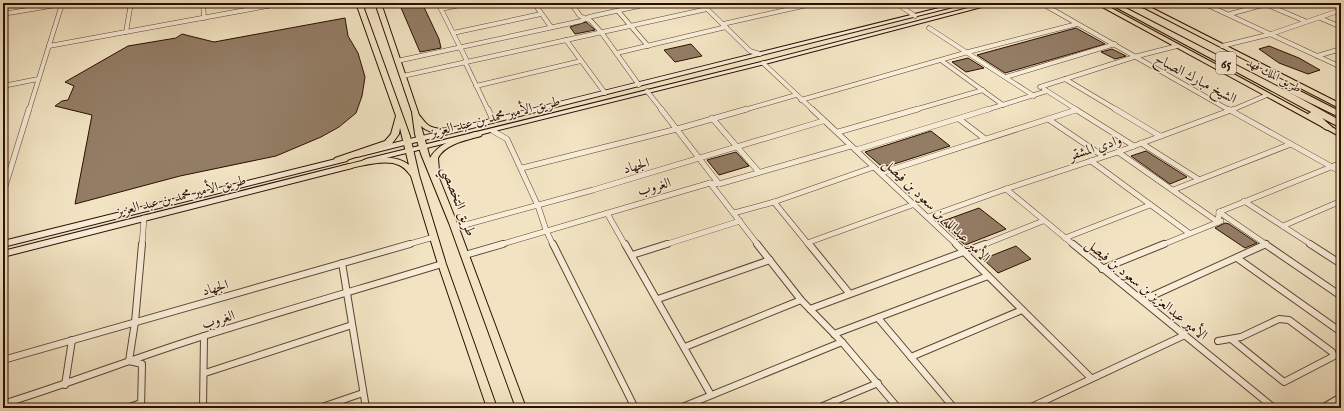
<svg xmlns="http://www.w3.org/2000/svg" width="1344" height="411" font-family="'IM FELL English',Amiri,serif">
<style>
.building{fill:#937d65;stroke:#2c0e00}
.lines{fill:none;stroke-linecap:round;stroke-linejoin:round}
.minor-far2-casing{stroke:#5e4431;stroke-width:5}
.minor-far1-casing{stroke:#5e4431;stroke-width:6}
.minor-casing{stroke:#5e4431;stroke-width:8}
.secondary-casing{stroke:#2c0e00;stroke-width:2}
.primary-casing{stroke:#2c0e00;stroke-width:2}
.motorway-casing{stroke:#2c0e00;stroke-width:2}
.minor-far2{stroke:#f7edd8;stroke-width:4}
.minor-far1{stroke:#f7edd8;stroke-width:5}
.minor{stroke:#f7edd8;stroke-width:6}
.secondary{fill:#f7edd8;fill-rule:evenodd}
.primary{fill:#f2e4c3;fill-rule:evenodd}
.motorway{fill:#f2e4c3;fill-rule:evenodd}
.labels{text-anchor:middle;stroke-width:3;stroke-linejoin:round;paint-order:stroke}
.far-street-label{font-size:12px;fill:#2c0e00;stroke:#f7edd8}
.shield{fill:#f7edd8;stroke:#695141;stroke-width:1}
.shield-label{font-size:13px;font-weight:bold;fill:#2c0e00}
.street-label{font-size:14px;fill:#2c0e00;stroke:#f7edd8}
</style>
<rect width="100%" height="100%" fill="#f2e4c3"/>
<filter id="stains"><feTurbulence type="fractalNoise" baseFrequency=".005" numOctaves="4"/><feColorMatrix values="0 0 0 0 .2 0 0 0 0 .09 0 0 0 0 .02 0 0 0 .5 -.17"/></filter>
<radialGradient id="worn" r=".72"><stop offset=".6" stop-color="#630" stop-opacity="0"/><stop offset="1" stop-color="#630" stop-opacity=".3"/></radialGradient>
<g class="building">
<polygon points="399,3 422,3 439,39 441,48 420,52"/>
<polygon points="345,18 348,36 358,53 365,77 362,96 356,113 339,127 321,137 276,156 180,176 75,204 92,115 55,106 62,101 68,100 74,86 65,82 128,46 176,38 182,34 214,42"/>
<polygon points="586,22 595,30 575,34 570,27"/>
<polygon points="1076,28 1105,44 1005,73 977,55"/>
<polygon points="691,44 702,56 675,62 664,50"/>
<polygon points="1269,46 1299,58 1320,70 1308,74 1279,63 1259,49"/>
<polygon points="1112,49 1126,56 1115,59 1101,52"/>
<polygon points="968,58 984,68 966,72 952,62"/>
<polygon points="931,131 950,146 888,166 880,165 865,152"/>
<polygon points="1146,151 1187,177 1170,184 1131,156"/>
<polygon points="736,152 749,166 719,175 707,160"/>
<polygon points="979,208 1006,229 965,245 940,222"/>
<polygon points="1225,223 1229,224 1257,243 1245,248 1215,228"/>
<polygon points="1016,246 1031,259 998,273 983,259"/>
</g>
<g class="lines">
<g class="minor-far2-casing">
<g id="minor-far2">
<polyline points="203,3 204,18"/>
<polyline points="438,3 466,59 465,62 488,110"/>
<polyline points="534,3 551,27"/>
<polyline points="571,3 580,16 591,21 601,32 639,85"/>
<polyline points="701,3 750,51 760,54"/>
<polyline points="896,3 915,16"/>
<polyline points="1041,3 1229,110"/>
<polyline points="1203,3 1341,67"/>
<polyline points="1263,3 1305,21"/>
<polyline points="1332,3 1341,7"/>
<polyline points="572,5 581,3"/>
<polyline points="1143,6 1147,3"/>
<polyline points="441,9 469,3"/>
<polyline points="618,11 648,46"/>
<polyline points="3,14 68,3"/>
<polyline points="1230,14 1266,4"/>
<polyline points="1320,18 1341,27"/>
<polyline points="723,24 816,3"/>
<polyline points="929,28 1034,96"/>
<polyline points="126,32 131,3"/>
<polyline points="453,33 541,14"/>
<polyline points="566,40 605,93"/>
<polyline points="49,46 284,3"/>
<polyline points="1222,46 1271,34 1341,10"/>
<polyline points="617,53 726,27"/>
<polyline points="1317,56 1341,49"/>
<polyline points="397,61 581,21 589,17 652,3"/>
<polyline points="942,61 1003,105"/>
<polyline points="763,63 813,110"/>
<polyline points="403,76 707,9"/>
<polyline points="1006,77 1115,44"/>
<polyline points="1065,79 1117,110"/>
<polyline points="3,86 38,79"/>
<polyline points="476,86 581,61"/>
<polyline points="1040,87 1134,57 1177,46"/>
<polyline points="1044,89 1077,110"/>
<polyline points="647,91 662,110"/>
<polyline points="801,100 968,52 1077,24"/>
<polyline points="29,110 62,4"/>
<polyline points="744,110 796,95"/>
<polyline points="914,110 983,90"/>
<polyline points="986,110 1047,91"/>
<polyline points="1232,110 1267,95"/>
</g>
</g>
<g class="minor-far1-casing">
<g id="minor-far1">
<polyline points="488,109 493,120"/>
<polyline points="661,109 719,184"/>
<polyline points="812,109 957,245"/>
<polyline points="1075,109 1134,146"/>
<polyline points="1115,109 1160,136"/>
<polyline points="1228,109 1341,172"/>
<polyline points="712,118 758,171"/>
<polyline points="959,119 984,138"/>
<polyline points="1048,119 1103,156"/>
<polyline points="493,131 507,139 538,206 546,230 553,245"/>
<polyline points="838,132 918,109"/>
<polyline points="1141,143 1198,179"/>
<polyline points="856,150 989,109"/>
<polyline points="1118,152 1218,222"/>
<polyline points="1091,161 1189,233"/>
<polyline points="522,168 677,129 747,109"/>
<polyline points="881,173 1076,110"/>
<polyline points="710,183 758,245"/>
<polyline points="1006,189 1074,245"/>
<polyline points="1173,190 1291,144"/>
<polyline points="3,193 29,109"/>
<polyline points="1244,201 1312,245"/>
<polyline points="774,202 809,245"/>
<polyline points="1219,212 1267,245"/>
<polyline points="607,213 625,245"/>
<polyline points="734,213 774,202 874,167"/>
<polyline points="928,217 1006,189 1118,152 1234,109"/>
<polyline points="1218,222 1219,212 1341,163"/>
<polyline points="1283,226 1341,201"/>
<polyline points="454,228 593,190 823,121"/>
<polyline points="1065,238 1150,205"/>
<polyline points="807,243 915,204"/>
<polyline points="142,245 144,218"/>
<polyline points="406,245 434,237"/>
<polyline points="499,245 710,183 719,184 851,146"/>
<polyline points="664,245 740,221"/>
<polyline points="983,245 1043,221"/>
<polyline points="1162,245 1221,221"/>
<polyline points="1264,245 1266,244"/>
</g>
</g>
<g class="minor-casing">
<g id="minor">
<polyline points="553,244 635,408"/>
<polyline points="625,244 711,395"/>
<polyline points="757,244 801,300 842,342"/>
<polyline points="809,244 849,293"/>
<polyline points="956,244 1091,378"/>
<polyline points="1073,244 1274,408"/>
<polyline points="1265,244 1341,296"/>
<polyline points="1310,244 1341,264"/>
<polyline points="465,255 503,244"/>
<polyline points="632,255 667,244"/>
<polyline points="1237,258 1341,332"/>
<polyline points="342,263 366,408"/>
<polyline points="1102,269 1164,244"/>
<polyline points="658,299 770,260"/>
<polyline points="1143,300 1266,244"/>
<polyline points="810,309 985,244"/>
<polyline points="878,318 954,408"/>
<polyline points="834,334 988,276"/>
<polyline points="1218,341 1241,337 1279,319 1289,320 1332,352 1334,356 1284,382 1231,339"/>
<polyline points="685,347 801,300"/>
<polyline points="911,357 1022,310"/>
<polyline points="3,360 410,244"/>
<polyline points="129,361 135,322 142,244"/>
<polyline points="129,361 142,364 141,408"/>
<polyline points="205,373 352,325"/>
<polyline points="65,385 72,340"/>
<polyline points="834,401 838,408"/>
<path d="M 3,404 C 71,383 137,357 204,336 C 283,311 363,288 442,264"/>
<polyline points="126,408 141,403"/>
<polyline points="203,408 204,336"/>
<polyline points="319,408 363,393"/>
<polyline points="680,408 842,342 898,408"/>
<polyline points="818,408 878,383"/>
<polyline points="1029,408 1185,335"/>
<polyline points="1322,408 1341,397"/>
</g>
</g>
<g class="secondary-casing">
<g id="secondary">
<path d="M 959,3 L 969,3 L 357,157 L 353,155 L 354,153 C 556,102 758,53 959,3 Z"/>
<polygon points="987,3 997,3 765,64 366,163 362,161 366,159 761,62"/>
<polygon points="344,157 347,157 348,159 347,161 3,247 3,241"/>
<polygon points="349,164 353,166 352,168 3,257 3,251"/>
</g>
</g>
<g class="primary-casing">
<g id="primary">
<path d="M 356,3 L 362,3 L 410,136 L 419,175 L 446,264 L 497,408 L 487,408 L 438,264 L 411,176 C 408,172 404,167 399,165 C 385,158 357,167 342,170 L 338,168 L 342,166 C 362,161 391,151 409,165 L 400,128 L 399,134 L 391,145 L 341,162 L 335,162 L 334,160 L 335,158 L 385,141 L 391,134 L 396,116 Z"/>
<path d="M 375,3 L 381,3 L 419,115 C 422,118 424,122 428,125 C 438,132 453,127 464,125 L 468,127 L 464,129 C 450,132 433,137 421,126 L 430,158 C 439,142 459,138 475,132 L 481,132 L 482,134 L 481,136 C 467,140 445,144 438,158 L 439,171 L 437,173 L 457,223 L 526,408 L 516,408 L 449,223 L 421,154 L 415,134 L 412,112 Z"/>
<polygon points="1095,3 1102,3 1341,132 1341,137"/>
<polygon points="1135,3 1142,3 1341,104 1341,109"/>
</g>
</g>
<g class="motorway-casing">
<g id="motorway">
<polygon points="1108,3 1116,3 1296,96 1341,121 1341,128 1322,118 1332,127 1328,130 1325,129 1309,116 1308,114 1311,112"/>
<polygon points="1290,89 1296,89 1341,112 1341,118 1290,93 1289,91"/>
</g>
</g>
<use href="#minor-far2" class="minor-far2"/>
<use href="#minor-far1" class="minor-far1"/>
<use href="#minor" class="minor"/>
<use href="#secondary" class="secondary"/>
<use href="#primary" class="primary"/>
<use href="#motorway" class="motorway"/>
</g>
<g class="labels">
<g class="far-street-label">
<text transform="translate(1274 75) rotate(28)" y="4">طريق الملك فهد</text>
</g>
<rect class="shield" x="1216" y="52" width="20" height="22" rx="3"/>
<g class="shield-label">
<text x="1226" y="68">65</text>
</g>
<g class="street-label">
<text transform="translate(1196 78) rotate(28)" y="5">الشيخ مبارك الصباح</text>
<text transform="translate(495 116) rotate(-14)" y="5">طريق الأمير محمد بن عبد العزيز</text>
<text transform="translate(1095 147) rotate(-18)" y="5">وادي المشقر</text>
<text transform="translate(636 165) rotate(-16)" y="5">الجهاد</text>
<text transform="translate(654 186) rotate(-16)" y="5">الغروب</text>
<text transform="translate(181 195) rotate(-14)" y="5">طريق الأمير محمد بن عبد العزيز</text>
<text transform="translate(459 201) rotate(69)" y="5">طريق التخصصي</text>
<text transform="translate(937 210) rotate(44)" y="5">الأمير عبدالله بن سعود بن فيصل</text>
<text transform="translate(215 287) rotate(-16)" y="5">الجهاد</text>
<text transform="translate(1147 289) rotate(39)" y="5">الأمير عبدالعزيز بن سعود بن فيصل</text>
<text transform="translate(218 319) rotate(-17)" y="5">الغروب</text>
</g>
</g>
<rect width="1344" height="411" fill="none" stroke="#f2e4c3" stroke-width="16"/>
<rect x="4" y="4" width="1336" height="403" fill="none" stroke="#2c0e00" stroke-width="2"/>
<rect x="8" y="8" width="1328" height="395" fill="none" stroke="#2c0e00"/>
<rect width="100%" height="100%" filter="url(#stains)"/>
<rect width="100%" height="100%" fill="url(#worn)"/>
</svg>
